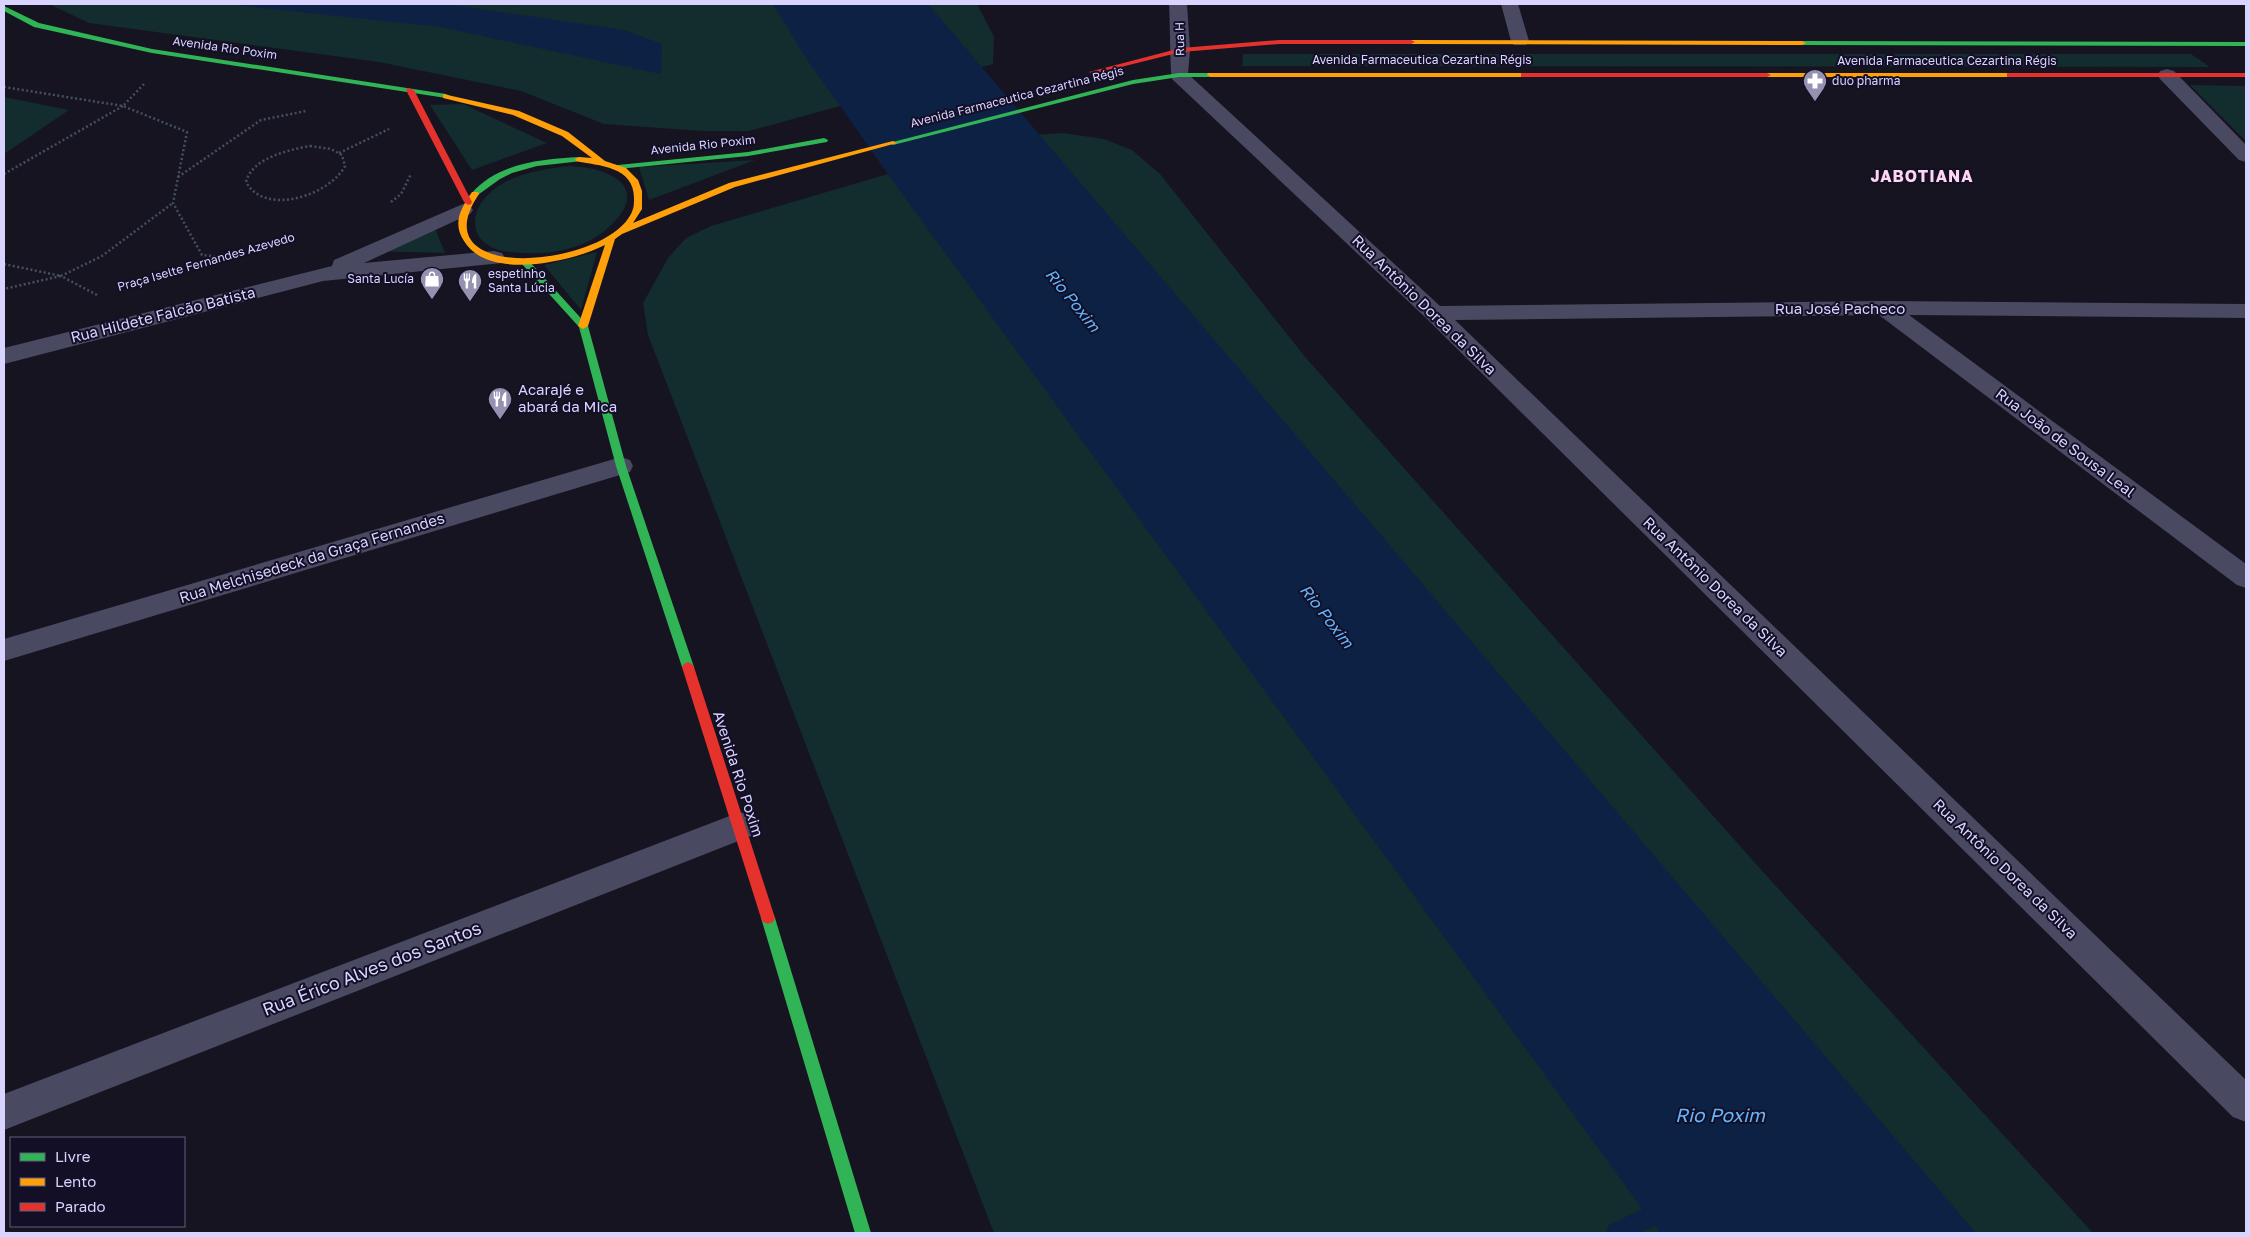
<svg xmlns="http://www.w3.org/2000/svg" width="2250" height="1237" font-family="'Golos Text',sans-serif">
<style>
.green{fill:#132c2d}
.water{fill:#0d2144}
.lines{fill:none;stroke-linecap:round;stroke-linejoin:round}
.stream{fill:#0d2144;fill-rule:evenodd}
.path{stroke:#44505f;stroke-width:2.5;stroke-dasharray:2 2.5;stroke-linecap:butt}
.street{fill:#4a4962;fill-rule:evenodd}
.fast{fill:#30b455;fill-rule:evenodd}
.slow{fill:#ff9f0a;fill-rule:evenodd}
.jam{fill:#e5322d;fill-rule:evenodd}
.labels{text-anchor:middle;stroke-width:4;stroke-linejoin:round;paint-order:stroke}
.far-street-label{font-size:12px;fill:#d9d4ff;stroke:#130f26}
.far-poi-label{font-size:12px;fill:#d9d4ff;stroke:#130f26;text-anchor:start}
.street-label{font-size:15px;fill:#d9d4ff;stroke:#130f26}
.poi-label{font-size:15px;fill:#d9d4ff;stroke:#130f26;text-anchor:start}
.far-district-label{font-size:16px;font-weight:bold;letter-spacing:1px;fill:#ffd6f0;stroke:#130f26}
.water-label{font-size:16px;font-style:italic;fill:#62b6ff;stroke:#130f26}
.near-street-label{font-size:18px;fill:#d9d4ff;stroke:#130f26}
.near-water-label{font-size:19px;font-style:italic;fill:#62b6ff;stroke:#130f26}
</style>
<rect width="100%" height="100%" fill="#161421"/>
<g class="green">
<polygon points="49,4 977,4 994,37 993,64 749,131 702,131 604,124 521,91 379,62 89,23"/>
<polygon points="1243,54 2191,54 2210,67 1242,66"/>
<polygon points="2190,85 2246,86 2246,141"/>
<polygon points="4,97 69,110 4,154"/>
<polygon points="463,104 547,143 472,170 430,105"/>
<polygon points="1063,133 1104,139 1132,150 1160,174 1306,358 1764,873 2093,1233 994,1233 648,335 643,303 668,258 686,238 711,226 1017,136"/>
<polygon points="755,160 649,200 639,167"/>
<path d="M 569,166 C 583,167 597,168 610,175 C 651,195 609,232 585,243 C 561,253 536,255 510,252 C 468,248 464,210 497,187 C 518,173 544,169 569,166 Z"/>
<polygon points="431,218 445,253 368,251"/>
<polygon points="597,252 581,310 544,265"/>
</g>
<g class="water">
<polygon points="227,4 446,4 624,30 662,44 661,74 440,27"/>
<polygon points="773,4 928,4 1976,1233 1660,1233 895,184 806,58"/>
</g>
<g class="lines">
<polygon class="stream" points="1667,1197 1675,1200 1678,1208 1675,1216 1640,1233 1606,1233 1609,1225"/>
<g class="path">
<polyline points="144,84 123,106 187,132 173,203 202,255 236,259"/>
<polyline points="4,87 123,106"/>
<path d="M 310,146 L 331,149 L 342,155 L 345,166 C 330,195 265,217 246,182 C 252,158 288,150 310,146 Z"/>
<polyline points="339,153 389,129"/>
<polyline points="4,174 123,106"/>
<polyline points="178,177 261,120 306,111"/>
<polyline points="391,202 401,194 411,174"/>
<polyline points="4,264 61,276 4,289"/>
<polyline points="97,295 61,276 102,256 173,203"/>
</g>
<g class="street">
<path d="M 1169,4 L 1187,4 L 1190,50 L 1188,74 L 1440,306 L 1884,301 L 2246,304 L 2246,318 L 1909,315 L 2246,564 L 2246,588 L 2237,585 L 1879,315 L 1455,320 L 2246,1080 L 2246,1122 L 2233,1117 L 1426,318 L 1172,79 C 1170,75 1170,15 1169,4 Z"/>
<polygon points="1501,4 1518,4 1529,41 1526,45 1514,45 1511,41"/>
<polygon points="2167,69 2174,71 2246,145 2246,162 2239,160 2160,79 2158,75 2160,71"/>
<polygon points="463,204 470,206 473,210 470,214 364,263 494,251 502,253 505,258 502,263 323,281 4,364 4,348 332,266 334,260"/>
<polygon points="621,457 630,460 633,466 630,472 4,661 4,639"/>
<polygon points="740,812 751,816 755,826 751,836 4,1130 4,1094"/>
</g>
<g class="fast">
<polygon points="4,6 39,23 152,49 446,94 450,96 446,98 152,53 34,27 4,11"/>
<polygon points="1799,41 2246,42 2246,46 1802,45 1798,43"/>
<polygon points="1179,73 1211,73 1215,75 1211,77 1179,77 1133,84 893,145 889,143 1133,80"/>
<polygon points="824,138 828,140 827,142 748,156 618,169 614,167 618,165 748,152"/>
<path d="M 579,157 L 583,159 L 582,161 L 537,166 L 512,173 L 500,179 L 475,197 L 471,194 C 497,163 542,159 579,157 Z"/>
<polygon points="525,259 528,260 588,326 626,466 694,667 692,670 684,670 682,667 616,466 579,327 522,264 521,262"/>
<polygon points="768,912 773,914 775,918 871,1233 855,1233 761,918 763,914"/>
</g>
<g class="slow">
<polygon points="1408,40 1802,41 1806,43 1802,45 1411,44 1407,42"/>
<polygon points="1208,73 1524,73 1528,75 1524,77 1211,77 1207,75"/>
<polygon points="1764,73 2010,73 2014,75 2010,77 1764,77"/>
<path d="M 443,94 L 519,111 L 568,132 L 605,161 L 626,168 L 638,180 L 642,191 L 642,209 L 633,223 L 729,183 L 893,141 L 897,143 L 735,187 L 622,234 L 615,239 L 588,326 L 583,329 L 578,326 L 605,245 C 571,262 488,281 464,241 C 452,223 461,208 472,192 L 478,192 L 479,194 C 416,287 615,267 633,209 C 634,206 634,201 634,198 C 634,166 599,166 576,161 L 575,159 L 579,157 L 592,158 L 562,136 L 513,115 L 443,98 Z"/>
</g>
<g class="jam">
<polygon points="1279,40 1411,40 1415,42 1411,44 1279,44 1181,52 1093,74 1089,72 1181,48"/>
<polygon points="1521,73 1767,73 1771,75 1767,77 1521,77"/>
<rect x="2007" y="73" width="239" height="4"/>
<polygon points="407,88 414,90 472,202 471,204 468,205 464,202 406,90"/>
<polygon points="688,662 692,664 694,667 775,918 773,922 768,924 763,922 761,918 682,667 684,664"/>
</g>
</g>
<defs>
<g id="pharmacy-pin" transform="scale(1.25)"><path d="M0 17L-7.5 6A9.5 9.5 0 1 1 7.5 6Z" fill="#9591b1" stroke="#130f26"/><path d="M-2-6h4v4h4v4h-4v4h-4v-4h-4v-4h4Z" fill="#fff"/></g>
<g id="shop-pin" transform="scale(1.25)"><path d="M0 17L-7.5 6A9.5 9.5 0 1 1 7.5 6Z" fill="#9591b1" stroke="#130f26"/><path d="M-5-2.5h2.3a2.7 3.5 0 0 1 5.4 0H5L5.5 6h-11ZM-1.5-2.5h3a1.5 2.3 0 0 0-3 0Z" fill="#fff"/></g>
<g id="restaurant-pin" transform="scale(1.25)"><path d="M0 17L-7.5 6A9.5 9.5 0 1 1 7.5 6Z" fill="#9591b1" stroke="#130f26"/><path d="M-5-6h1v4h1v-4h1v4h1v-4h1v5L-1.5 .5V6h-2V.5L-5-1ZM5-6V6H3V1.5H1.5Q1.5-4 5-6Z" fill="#fff"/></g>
</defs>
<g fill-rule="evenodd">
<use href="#pharmacy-pin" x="1815" y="81"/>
<use href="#shop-pin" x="432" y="279"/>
<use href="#restaurant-pin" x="470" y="281"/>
<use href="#restaurant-pin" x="500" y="399"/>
</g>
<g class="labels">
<g class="far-street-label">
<text transform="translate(1180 39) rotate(-91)" y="4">Rua H</text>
<text transform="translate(225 48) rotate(8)" y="4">Avenida Rio Poxim</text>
<text x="1422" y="64">Avenida Farmaceutica Cezartina Régis</text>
<text x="1947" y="65">Avenida Farmaceutica Cezartina Régis</text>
<text transform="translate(1017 97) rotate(-14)" y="4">Avenida Farmaceutica Cezartina Régis</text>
<text transform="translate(703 145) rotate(-6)" y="4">Avenida Rio Poxim</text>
<text transform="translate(206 262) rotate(-16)" y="4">Praça Iselte Fernandes Azevedo</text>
</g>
<g class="far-poi-label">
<text x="1832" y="85">duo pharma</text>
<text x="488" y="278">espetinho<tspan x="488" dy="14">Santa Lúcia</tspan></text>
<text x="414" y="283" text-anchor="end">Santa Lucía</text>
</g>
<g class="street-label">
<text transform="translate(1424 305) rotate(44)" y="5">Rua Antônio Dorea da Silva</text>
<text x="1840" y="314">Rua José Pacheco</text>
<text transform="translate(163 315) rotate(-14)" y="5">Rua Hildete Falcão Batista</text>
<text transform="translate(2065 443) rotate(37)" y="5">Rua João de Sousa Leal</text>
<text transform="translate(312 558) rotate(-17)" y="5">Rua Melchisedeck da Graça Fernandes</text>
<text transform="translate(1715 587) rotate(44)" y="5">Rua Antônio Dorea da Silva</text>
<text transform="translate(738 774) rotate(72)" y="5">Avenida Rio Poxim</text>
<text transform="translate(2005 869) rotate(44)" y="5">Rua Antônio Dorea da Silva</text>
</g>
<g class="poi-label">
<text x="518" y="395">Acarajé e<tspan x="518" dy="17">abará da Mica</tspan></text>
</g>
<g class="far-district-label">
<text x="1922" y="182">JABOTIANA</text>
</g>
<g class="water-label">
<text transform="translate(1073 300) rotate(51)" y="6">Rio Poxim</text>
<text transform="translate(1327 616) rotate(52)" y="6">Rio Poxim</text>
</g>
<g class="near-street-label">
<text transform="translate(372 969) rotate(-21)" y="6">Rua Érico Alves dos Santos</text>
</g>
<g class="near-water-label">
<text x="1720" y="1122">Rio Poxim</text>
</g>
</g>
<rect width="2250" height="1237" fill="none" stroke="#d9d4ff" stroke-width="10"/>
<rect x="10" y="1137" width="175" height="90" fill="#130f26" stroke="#625e7d"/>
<rect x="20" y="1153" width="25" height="8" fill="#30b455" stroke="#625e7d"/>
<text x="55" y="1162" font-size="15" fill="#d9d4ff">Livre</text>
<rect x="20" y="1178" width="25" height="8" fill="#ff9f0a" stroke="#625e7d"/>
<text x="55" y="1187" font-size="15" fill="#d9d4ff">Lento</text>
<rect x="20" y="1203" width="25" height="8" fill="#e5322d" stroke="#625e7d"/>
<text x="55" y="1212" font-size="15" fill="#d9d4ff">Parado</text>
</svg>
